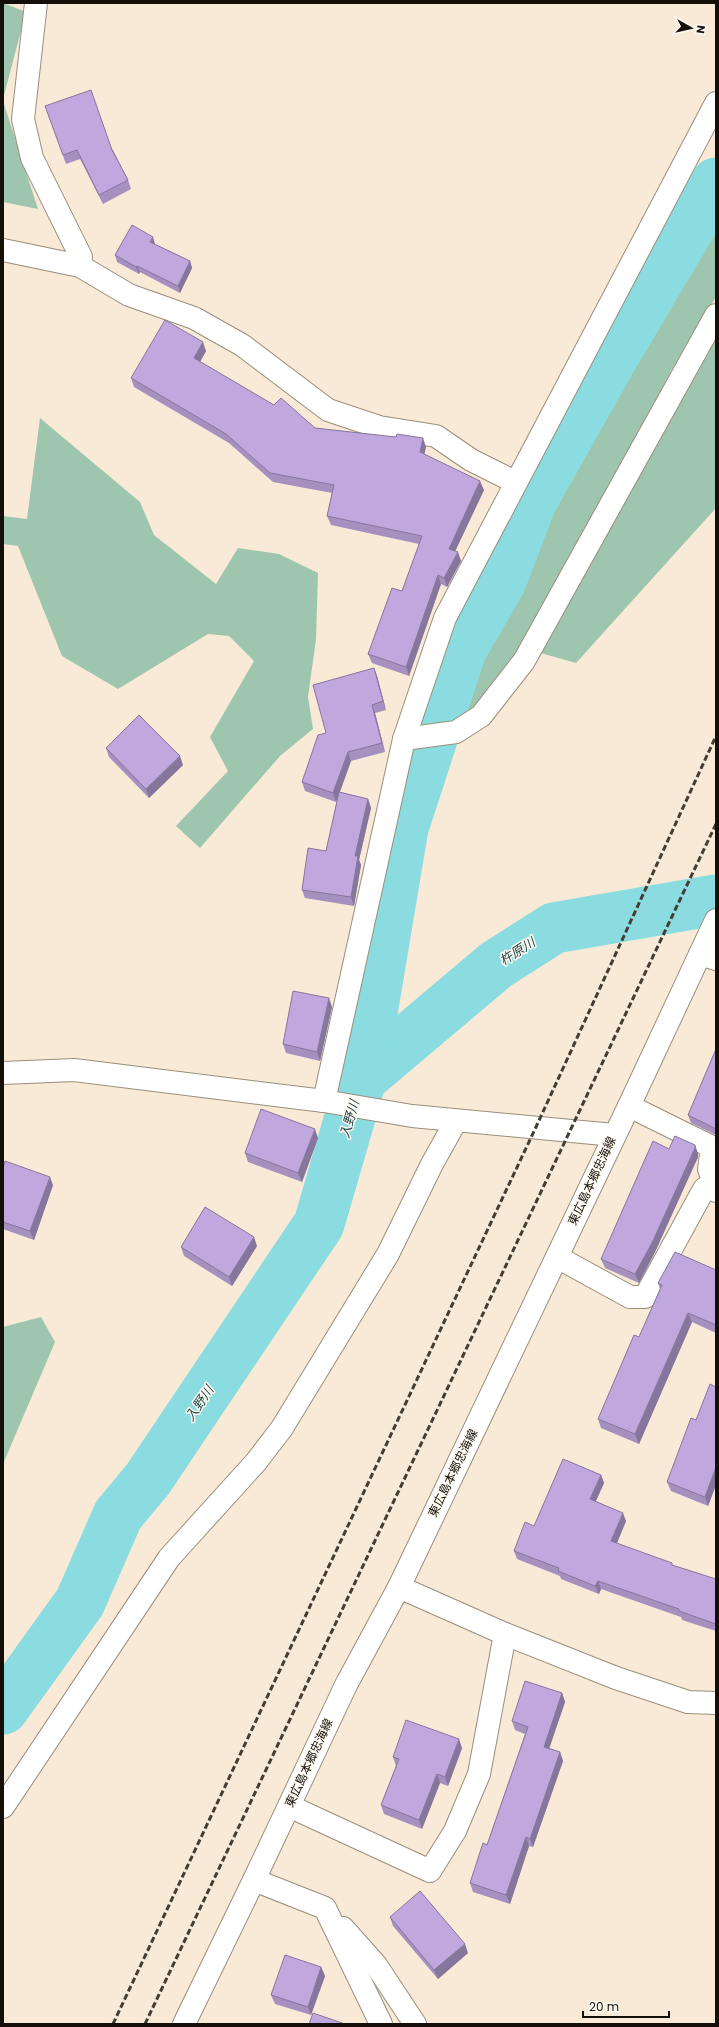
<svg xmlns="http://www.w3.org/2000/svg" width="719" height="2027" font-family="Poppins,'Noto Sans JP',sans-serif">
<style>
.green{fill:#9ec6ae}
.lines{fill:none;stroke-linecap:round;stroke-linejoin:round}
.river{stroke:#8adce1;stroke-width:51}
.street-casing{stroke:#9a8e7b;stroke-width:24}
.secondary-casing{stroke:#9a8e7b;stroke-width:24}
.primary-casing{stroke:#9a8e7b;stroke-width:24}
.street{stroke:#fff;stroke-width:22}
.secondary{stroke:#fff;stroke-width:22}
.primary{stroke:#fff;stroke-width:22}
.rail{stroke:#433d33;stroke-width:3;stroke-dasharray:6 3;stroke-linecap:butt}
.wall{fill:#a590c0}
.shaded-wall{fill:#86769c}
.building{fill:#c0a8df;stroke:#86769c}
.labels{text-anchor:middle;stroke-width:3;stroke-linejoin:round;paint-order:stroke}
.street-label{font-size:12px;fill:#141009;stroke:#fef9f1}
.water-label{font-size:13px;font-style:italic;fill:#1f4648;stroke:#fef9f1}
</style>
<rect width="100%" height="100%" fill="#f8ead6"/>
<g class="green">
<polygon points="3,3 26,12 3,99"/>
<polygon points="3,101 38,209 3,202"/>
<polygon points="716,208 716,297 671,371 538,636 716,333 716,508 576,663 530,650 476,720 450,715 608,393"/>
<polygon points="40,418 140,502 154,535 216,584 238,548 279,554 318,573 316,639 308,697 313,729 280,756 200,848 176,826 228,771 210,737 254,661 229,636 208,634 118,689 62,656 18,546 3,544 3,516 27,519"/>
<polygon points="41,1317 55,1342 3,1464 3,1327"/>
</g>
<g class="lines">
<g class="river">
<polyline points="361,1079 496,965 554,928 716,900"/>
<polyline points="3,1709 80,1602 118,1515 148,1479 319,1224 361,1079 403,828 461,650 501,581 531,502 611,360 716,183"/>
</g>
<g class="street-casing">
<g id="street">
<polyline points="36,3 23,119 32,158 81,257 80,266"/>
<polyline points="3,250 80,266 129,295 194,318 242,345 328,410 379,427 436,436 471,460 515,482"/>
<polyline points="404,739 456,732 481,716 524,661 716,315"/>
<polyline points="700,954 716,959"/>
<polyline points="324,1101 404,739 445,618 716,103"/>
<polyline points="629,1106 712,1147 709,1169 716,1191"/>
<polyline points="557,1257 630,1297 645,1297 704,1189 713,1182"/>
<polyline points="289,1806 430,1871 455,1831 479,1774 505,1634"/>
<polyline points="3,1807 169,1558 256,1462 282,1428 388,1254 432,1164 456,1121"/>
<polyline points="254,1880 325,1908 381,2024"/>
<polyline points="343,1928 376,1965 415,2024"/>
</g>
</g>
<g class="secondary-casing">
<g id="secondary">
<polyline points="3,1073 74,1070 324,1101 412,1116 614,1135"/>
<polyline points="399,1587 505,1634 616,1678 688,1702 716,1703"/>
</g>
</g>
<g class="primary-casing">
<polyline id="primary" points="184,2024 254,1880 346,1685 399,1587 629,1106 716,920"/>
</g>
<use href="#street" class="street"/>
<use href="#secondary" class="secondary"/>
<use href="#primary" class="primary"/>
<g class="rail">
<polyline points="113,2024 536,1127 716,736"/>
<polyline points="145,2024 716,824"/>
</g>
</g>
<g class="wall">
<polygon points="45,106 113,150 128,180 131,189 103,204 80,159 66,164"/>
<polygon points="155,244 190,261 192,268 180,293 140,272 139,274 117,262 115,255"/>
<polygon points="206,351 200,362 274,405 315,428 426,447 424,454 484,490 455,551 461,561 447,587 441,584 409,676 372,663 368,654 402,591 419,544 331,525 327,516 332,493 273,482 229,443 134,387 131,378"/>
<polygon points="374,668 377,676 386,710 375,713 385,752 351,761 340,792 368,799 371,808 359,860 361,865 354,906 305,898 302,890 326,851 339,795 336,802 305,791 302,782 326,733"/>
<polygon points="106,748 183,765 149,798 109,757"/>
<polygon points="332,1007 320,1061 286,1053 283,1044"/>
<polygon points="716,1049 716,1135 691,1123 688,1115"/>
<polygon points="318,1138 302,1182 248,1162 245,1153"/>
<polygon points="695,1145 698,1154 698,1157 655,1252 639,1283 605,1268 601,1259 669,1149"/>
<polygon points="3,1168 53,1185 34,1240 3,1229"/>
<polygon points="257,1246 232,1286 184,1256 181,1247"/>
<polygon points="716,1270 716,1333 692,1322 639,1444 601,1428 598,1419 639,1337 660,1289 658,1283"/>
<polygon points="716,1387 716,1485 708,1506 671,1491 667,1482 696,1420"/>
<polygon points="601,1475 604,1483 596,1501 626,1521 617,1543 673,1566 716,1579 716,1631 682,1620 681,1617 601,1589 599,1594 561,1579 560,1576 517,1559 514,1551 534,1526"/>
<polygon points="562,1693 565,1702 549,1748 560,1752 563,1761 533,1847 529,1846 510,1904 473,1892 470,1883 487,1845 525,1734 515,1730 512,1721"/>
<polygon points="462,1748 448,1786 440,1783 422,1829 384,1814 381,1805 396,1766 393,1757"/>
<polygon points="390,1917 468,1953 438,1979 393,1926"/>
<polygon points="321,1967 325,1976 311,2015 275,2004 271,1995"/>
</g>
<g class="shaded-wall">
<polygon points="153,237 155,244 153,249 150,242"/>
<polygon points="190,261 192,268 180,293 178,286"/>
<polygon points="137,266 140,272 139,274 136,267"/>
<polygon points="203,342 206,351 197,367 194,358"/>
<polygon points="423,438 426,447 423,460 420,452"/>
<polygon points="480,481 484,490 452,558 449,549"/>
<polygon points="458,552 461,561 447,587 444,578"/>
<polygon points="438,575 441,584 409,676 406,667"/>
<polygon points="374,668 377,676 386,710 383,701"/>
<polygon points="372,705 375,713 385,752 382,743"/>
<polygon points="348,752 351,761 336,802 333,793"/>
<polygon points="180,756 183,765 149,798 146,789"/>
<polygon points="368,799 371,808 359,860 361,865 354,906 351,897 355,856"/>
<polygon points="329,998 332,1007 320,1061 317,1052"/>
<polygon points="315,1129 318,1138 302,1182 298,1173"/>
<polygon points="695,1145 698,1154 698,1157 655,1252 639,1283 635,1274"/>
<polygon points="50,1177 53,1185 34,1240 30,1231"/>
<polygon points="254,1237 257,1246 232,1286 229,1277"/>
<polygon points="688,1313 692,1322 639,1444 635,1434"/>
<polygon points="716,1467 716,1485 708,1506 705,1497"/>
<polygon points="601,1475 604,1483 593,1507 590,1499"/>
<polygon points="623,1513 626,1521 614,1550 611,1541"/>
<polygon points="598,1581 601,1589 599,1594 595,1586"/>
<polygon points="562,1693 565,1702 547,1755 544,1747"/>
<polygon points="459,1739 462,1748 448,1786 445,1777"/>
<polygon points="560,1752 563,1761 533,1847 530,1839"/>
<polygon points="437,1774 440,1783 422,1829 419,1820"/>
<polygon points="526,1837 529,1846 510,1904 506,1895"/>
<polygon points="465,1944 468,1953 438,1979 434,1970"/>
<polygon points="321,1967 325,1976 311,2015 308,2007"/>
</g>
<g class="building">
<polygon points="91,90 112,150 128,180 99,195 77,150 63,155 45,106"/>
<polygon points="132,225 153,237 150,242 190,261 178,286 137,266 136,267 115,255"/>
<polygon points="165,320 203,342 194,358 274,405 281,398 315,428 396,437 397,434 423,438 420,452 480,481 449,549 458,552 444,578 438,575 406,667 368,654 392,588 402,591 422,536 327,516 334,485 270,473 226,434 131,378"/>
<polygon points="374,668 383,701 372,705 382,743 348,752 333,793 302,782 318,735 326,733 313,685"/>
<polygon points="139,715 180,756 146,789 106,748"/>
<polygon points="339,792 368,799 355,856 358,856 351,897 302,890 308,848 326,851"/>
<polygon points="293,991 329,998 317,1052 283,1044"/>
<polygon points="716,1049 716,1129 688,1115"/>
<polygon points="261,1109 315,1129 298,1173 245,1153"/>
<polygon points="675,1136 695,1145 695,1148 652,1243 635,1274 601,1259 653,1141 669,1149"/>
<polygon points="5,1161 50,1177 30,1231 3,1222 3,1168"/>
<polygon points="205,1207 254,1237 229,1277 181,1247"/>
<polygon points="675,1252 716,1270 716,1325 688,1313 635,1434 598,1419 634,1335 639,1337 662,1285 658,1283"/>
<polygon points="710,1384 716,1387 716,1467 705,1497 667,1482 691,1418 696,1420"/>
<polygon points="563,1459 601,1475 590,1499 623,1513 611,1541 672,1563 672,1565 716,1579 716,1624 679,1611 679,1609 598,1581 595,1586 558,1571 559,1568 514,1551 525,1522 534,1526"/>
<polygon points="525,1681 562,1693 544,1747 560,1752 530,1839 526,1837 506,1895 470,1883 483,1843 487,1845 528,1727 512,1721"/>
<polygon points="406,1720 459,1739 445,1777 437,1774 419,1820 381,1805 399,1759 393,1757"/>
<polygon points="420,1891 465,1944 434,1970 390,1917"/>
<polygon points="285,1955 321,1967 308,2007 271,1995"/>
<polygon points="313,2013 345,2024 309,2024"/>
</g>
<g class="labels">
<g class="street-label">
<text transform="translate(592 1181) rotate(-65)" y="4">東広島本郷忠海線</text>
<text transform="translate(453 1473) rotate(-64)" y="4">東広島本郷忠海線</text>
<text transform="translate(309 1763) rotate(-65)" y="4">東広島本郷忠海線</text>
</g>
<g class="water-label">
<text transform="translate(517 951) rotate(-33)" y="5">杵原川</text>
<text transform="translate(349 1119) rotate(-74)" y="5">入野川</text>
<text transform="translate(199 1403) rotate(-56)" y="5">入野川</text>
</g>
</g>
<rect width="719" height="2027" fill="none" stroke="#141009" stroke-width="8"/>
<g transform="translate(691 28) rotate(98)" stroke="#fef9f1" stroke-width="3" paint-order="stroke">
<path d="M0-3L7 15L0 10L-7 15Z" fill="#141009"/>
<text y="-6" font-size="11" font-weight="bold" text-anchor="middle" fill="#141009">N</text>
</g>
<path d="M583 2011v6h86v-6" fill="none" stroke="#141009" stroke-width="2"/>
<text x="589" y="2011" font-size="12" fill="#141009" stroke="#fef9f1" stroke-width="3" paint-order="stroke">20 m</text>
</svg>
